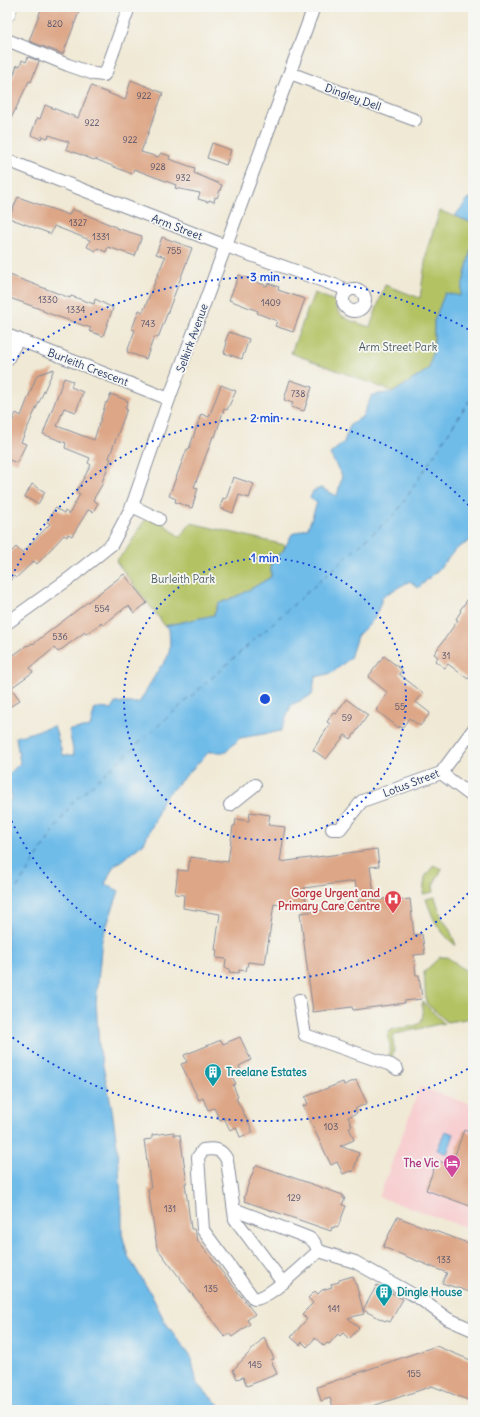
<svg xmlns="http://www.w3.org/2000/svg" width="480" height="1417" font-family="Delius,sans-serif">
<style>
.built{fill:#f7cfd1}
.green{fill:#b3c264;stroke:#677861}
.water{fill:#6fbce9;stroke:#4576a4}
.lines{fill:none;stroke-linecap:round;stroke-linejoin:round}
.ferry{stroke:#345988;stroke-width:1;stroke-dasharray:5 4;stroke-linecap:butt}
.building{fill:#dda686}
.minor-casing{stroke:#868c9a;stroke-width:14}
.major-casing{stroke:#868c9a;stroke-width:16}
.minor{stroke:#fff;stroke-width:12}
.major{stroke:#fff;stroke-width:15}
.ring{fill:none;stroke:#1d4ed8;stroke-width:2;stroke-dasharray:2 4}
.labels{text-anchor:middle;stroke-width:3.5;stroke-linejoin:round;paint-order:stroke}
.number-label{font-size:9px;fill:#4c4d68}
.street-label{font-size:11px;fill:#1b2f5e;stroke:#f6f6f2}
.park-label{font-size:11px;fill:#495b60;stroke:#f6f6f2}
.health-label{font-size:11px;font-weight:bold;fill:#be3a42;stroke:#f6f6f2;text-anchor:end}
.culture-label{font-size:11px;font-weight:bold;fill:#0d838f;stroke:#f6f6f2;text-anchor:start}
.hotel-label{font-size:11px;font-weight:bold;fill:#b23c85;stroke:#f6f6f2;text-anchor:end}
.centre{fill:#1d4ed8;stroke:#f6f6f2;stroke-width:2}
.ring-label{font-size:12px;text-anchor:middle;font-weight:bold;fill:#1d4ed8;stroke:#f6f6f2;stroke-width:3.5;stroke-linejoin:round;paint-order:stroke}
</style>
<rect width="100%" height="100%" fill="#f6f6f2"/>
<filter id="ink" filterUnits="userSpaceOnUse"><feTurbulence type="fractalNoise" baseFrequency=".025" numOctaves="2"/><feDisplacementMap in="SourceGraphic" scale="8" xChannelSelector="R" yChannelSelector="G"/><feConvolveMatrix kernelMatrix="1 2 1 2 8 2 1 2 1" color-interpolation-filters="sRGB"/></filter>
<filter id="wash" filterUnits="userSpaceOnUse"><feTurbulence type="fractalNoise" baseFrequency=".012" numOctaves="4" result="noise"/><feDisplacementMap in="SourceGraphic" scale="16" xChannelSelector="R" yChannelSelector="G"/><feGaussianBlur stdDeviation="0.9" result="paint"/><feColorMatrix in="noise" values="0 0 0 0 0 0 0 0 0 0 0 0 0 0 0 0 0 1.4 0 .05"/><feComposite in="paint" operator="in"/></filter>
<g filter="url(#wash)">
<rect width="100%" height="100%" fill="#f0e9d5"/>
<polygon class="built" points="420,1087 473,1105 473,1230 379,1197"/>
<g class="green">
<path d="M 440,211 L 473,223 L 473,241 L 460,297 L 445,294 L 434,321 L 434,345 L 429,369 L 394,392 L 291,353 L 314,293 L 335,301 C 336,319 355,322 370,327 L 385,285 L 420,298 L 427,249 Z"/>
<polygon points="146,519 161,522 180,537 191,523 285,545 283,551 271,562 271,577 244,593 218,604 215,615 165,626 116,561 127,549 142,524"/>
<polygon points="434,865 442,869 433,885 434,892 423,894 425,877"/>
<path d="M 435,897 L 442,918 L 449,928 L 456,945 L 455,945 C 438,930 433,920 426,899 Z"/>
<polygon points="440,957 447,957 473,976 473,1018 447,1022 426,1003 424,972"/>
<path d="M 423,1002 L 444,1023 L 396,1034 L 393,1038 L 394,1050 L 391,1062 L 388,1060 C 389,1055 391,1049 390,1044 C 389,1040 387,1038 388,1035 C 391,1023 414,1032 421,1021 C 425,1015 420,1009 423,1002 Z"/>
</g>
<g class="water">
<polygon points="473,197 473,223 455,216 468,199"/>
<path d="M 473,241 L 473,539 L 456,549 L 438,570 L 418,588 L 410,581 L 383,596 L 375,618 L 357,636 L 350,658 L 332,673 L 315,677 L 312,695 L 291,705 L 281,731 L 240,738 L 226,752 L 209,752 L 162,800 L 156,818 L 144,843 L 113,867 L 105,884 L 119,891 L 102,939 L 96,1003 L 99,1047 L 112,1109 L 118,1153 L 122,1213 L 122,1234 L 128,1256 L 151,1294 L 165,1322 L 191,1357 L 197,1384 L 218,1404 L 226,1410 L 7,1410 L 7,805 L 12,797 L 7,782 L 7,776 L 20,763 L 16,737 L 54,726 L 63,755 L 74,755 L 69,730 L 90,727 L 95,708 L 112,709 L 115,703 L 139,703 L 160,667 C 172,657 170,643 169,629 L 165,626 L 214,615 L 218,604 L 244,593 L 271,577 L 271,562 L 283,551 L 292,534 L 308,528 L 317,503 L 310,498 L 313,491 L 321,488 L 337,496 L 342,476 L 330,454 L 344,442 L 350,425 L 362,417 L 372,395 L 394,392 L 429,369 L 434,345 L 434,321 L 445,293 L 460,296 Z"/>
<polygon points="445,1131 454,1134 447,1154 437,1150"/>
</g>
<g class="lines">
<polyline class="ferry" points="7,903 72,803 397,512 473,395"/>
</g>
<g id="blocks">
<g class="building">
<polygon points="42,7 81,7 63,54 29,41"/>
<polygon points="28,57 39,61 31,82 29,81 7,127 7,82 11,84 17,65 20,66 22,60 26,62"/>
<polygon points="131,80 163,93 141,152 158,157 161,153 170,156 169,159 195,168 194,173 222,185 217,198 215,197 214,202 209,200 208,202 198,199 200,193 175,188 176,185 134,169 132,174 95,159 94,160 66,149 69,142 49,135 48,138 42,136 41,139 31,135 37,118 40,119 45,105 78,118 91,86 125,100"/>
<polygon points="212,143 231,150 226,165 207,158"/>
<polygon points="18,197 69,215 72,209 116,227 116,228 142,236 135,256 108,247 106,252 97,248 96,251 87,247 90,240 54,226 51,234 9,218"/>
<polygon points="162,237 192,248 158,338 154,337 146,359 127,352 135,330 132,329 139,310 143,312 165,257 156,254"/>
<polygon points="7,274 70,298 71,296 94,304 95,299 113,308 103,336 89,331 91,328 53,315 43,311 43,310 7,297"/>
<polygon points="239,275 267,286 268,283 279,287 278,290 305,299 293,332 275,326 277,321 257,313 258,311 229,300"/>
<polygon points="229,332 249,339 242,359 224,353 227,343 225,342"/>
<polygon points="54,369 21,442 26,444 17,463 7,459 7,433 16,413 21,416 37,375"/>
<polygon points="64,378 73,381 71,387 83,392 76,412 64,408 57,426 94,440 106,402 107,403 111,394 128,401 125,408 127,409 109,458 111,459 102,482 103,483 93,500 98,503 93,512 88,510 72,536 68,534 67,537 64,535 37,564 34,561 16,578 14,576 7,584 7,556 16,547 22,553 50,524 47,522 55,508 64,513 65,511 69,514 80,494 76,492 91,465 88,463 90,458 65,448 66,443 43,434"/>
<polygon points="290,380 312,387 304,411 291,407 293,403 284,400"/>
<polygon points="221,385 236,391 227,410 224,409 215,437 213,436 211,442 194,487 198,488 192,508 175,502 176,499 169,496 187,449 189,449 201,414 209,417"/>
<polygon points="233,477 254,484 249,498 239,495 233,513 220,508 223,498 226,499"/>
<polygon points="32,484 45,492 38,504 25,497"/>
<polygon points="124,574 147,603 134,613 129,606 126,607 103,625 101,623 86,634 85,632 58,652 54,648 30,668 33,672 11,688 20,700 7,709 7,660 27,645 28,646 32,643 33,644"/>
<polygon points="473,592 473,672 468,679 448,664 445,668 435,661 438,657 434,654 458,620 456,619 461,611 460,610"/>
<polygon points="384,656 402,670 399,674 423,693 416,702 430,713 420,726 409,718 402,728 400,726 399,728 376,710 388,693 368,677"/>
<polygon points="346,699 368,715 351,739 345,735 326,759 313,750 330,724 327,722 333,712 336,714"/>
<polygon points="250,812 270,815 268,825 285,827 280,862 377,849 379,866 370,867 375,900 391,898 391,901 410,899 414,935 422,934 425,954 414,955 416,975 419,975 422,999 404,1001 405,1003 353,1010 352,1007 313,1012 300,913 340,908 339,905 359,902 355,881 304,888 307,909 274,904 265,964 248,962 246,971 239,970 239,973 229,972 230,969 225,968 226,959 216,958 217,950 215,950 220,914 183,908 184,895 175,894 178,870 188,871 190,857 228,862 233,826 235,826 236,819 249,821"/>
<polygon points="240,1037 251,1060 239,1066 241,1070 231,1074 236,1084 233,1085 238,1097 236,1098 253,1132 240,1137 236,1127 230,1130 224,1118 220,1120 214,1108 208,1110 203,1098 199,1100 181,1064 187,1062 184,1055 197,1050 221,1040 223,1044"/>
<polygon points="356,1080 367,1103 355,1109 357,1113 348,1117 352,1126 349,1127 354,1140 340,1146 359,1153 353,1172 350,1171 343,1174 337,1162 331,1165 303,1106 308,1104 305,1097 343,1082 344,1085"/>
<polygon points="464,1130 473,1134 473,1198 470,1206 426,1190 437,1160 451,1166"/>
<polygon points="174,1132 174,1135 180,1135 187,1183 185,1183 191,1229 194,1229 198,1241 255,1314 247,1320 250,1324 232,1337 229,1334 225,1337 157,1248 148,1189 151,1189 144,1140 152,1139 152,1135"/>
<polygon points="257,1165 343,1195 343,1198 345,1198 342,1205 346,1206 338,1227 335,1226 334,1228 332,1227 331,1231 244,1201 245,1198 244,1198 248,1185 255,1167 256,1167"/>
<polygon points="397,1217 473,1245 473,1293 442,1283 447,1273 383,1247"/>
<polygon points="353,1276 355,1284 356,1284 364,1314 348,1318 359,1328 349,1339 343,1333 340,1336 338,1334 329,1344 327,1343 324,1346 315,1338 307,1347 302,1342 300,1345 291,1337 307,1319 302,1314 313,1303 308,1298 315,1291 318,1294 322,1290 332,1287 331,1284 339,1282 339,1280"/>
<polygon points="377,1285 403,1299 390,1322 386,1320 385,1321 363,1310"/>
<polygon points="264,1337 274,1359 271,1360 277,1374 247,1386 243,1377 237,1379 233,1370"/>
<polygon points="436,1346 473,1361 473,1402 432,1386 361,1410 334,1410 330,1398 321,1401 317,1387"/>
</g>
</g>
</g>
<g filter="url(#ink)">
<use href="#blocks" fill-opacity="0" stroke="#868c9a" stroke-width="1"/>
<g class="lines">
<g class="minor-casing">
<g id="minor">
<polyline points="7,40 68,65 94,74 104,75 106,72 129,7"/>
<polyline points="290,73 415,120"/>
<polyline points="7,160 226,246 340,287 346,292"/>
<circle cx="354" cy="300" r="11"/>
<polyline points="7,335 169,399"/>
<polyline points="7,360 18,339"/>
<polyline points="132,506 159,519"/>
<polyline points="7,623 70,578 112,544 132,506 169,399 314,7"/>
<polyline points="441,773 473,797"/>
<polyline points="230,805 255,785"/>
<polyline points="332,829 340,829 362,801 441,773 473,730"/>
<polyline points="299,1000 305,1035 391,1065 397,1069"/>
<polyline points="234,1209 309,1238 314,1242 319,1251"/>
<path d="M 283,1283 L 235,1219 L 227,1160 C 222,1149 215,1148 203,1150 L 198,1157 L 203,1230 L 254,1299 C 270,1299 305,1262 319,1251 L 355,1262 L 419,1298 L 448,1319 L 473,1330"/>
</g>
</g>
<g class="major-casing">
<polyline id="major" points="7,15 10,7"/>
</g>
<use href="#minor" class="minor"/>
<use href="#major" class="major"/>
</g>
</g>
<g class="ring">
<circle cx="265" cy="699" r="141"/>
<path d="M472 889A281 281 0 0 1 7 811M7 587A281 281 0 0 1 472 509"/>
<path d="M473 1066A422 422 0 0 1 8 1034M8 364A422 422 0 0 1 473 332"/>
</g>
<defs>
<g id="hospital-pin" transform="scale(0.9)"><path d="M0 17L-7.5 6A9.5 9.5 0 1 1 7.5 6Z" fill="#e0444e" stroke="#f6f6f2"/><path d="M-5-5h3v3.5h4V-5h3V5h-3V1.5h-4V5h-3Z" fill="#fff"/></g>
<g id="building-pin" transform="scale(0.9)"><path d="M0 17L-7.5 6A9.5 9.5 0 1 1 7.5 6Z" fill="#0f9aa8" stroke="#f6f6f2"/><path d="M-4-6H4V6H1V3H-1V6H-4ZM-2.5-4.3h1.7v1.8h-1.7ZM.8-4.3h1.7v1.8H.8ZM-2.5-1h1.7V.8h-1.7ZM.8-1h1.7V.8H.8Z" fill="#fff"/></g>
<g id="hotel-pin" transform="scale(0.9)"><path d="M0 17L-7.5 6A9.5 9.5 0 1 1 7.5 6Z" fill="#d1479c" stroke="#f6f6f2"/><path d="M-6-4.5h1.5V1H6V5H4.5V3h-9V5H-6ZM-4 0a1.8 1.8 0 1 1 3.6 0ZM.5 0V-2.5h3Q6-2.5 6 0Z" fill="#fff"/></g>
</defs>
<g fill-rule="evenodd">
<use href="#hospital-pin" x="393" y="899"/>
<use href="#building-pin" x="213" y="1072"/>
<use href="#hotel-pin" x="452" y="1163"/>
<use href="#building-pin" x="384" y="1292"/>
</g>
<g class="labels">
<g class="number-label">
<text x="55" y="27">820</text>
<text x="144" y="99">922</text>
<text x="92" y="126">922</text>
<text x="130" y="143">922</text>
<text x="158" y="170">928</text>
<text x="183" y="181">932</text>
<text x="78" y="226">1327</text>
<text x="101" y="240">1331</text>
<text x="174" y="254">755</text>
<text x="48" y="303">1330</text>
<text x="271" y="306">1409</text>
<text x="76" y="313">1334</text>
<text x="148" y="327">743</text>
<text x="298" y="397">738</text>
<text x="102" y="612">554</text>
<text x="60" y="640">536</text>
<text x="446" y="659">31</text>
<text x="400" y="710">55</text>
<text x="347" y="721">59</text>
<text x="331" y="1130">103</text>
<text x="294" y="1201">129</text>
<text x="170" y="1212">131</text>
<text x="444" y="1263">133</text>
<text x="211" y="1292">135</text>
<text x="334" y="1312">141</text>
<text x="255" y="1368">145</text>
<text x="414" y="1377">155</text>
</g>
<g class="street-label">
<text transform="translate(353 97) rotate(20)" y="4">Dingley Dell</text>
<text transform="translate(177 227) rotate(21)" y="4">Arm Street</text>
<text transform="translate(192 338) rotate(-70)" y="4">Selkirk Avenue</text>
<text transform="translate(88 367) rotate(21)" y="4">Burleith Crescent</text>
<text transform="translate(411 783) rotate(-21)" y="4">Lotus Street</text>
</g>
<g class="park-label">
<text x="398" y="351">Arm Street Park</text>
<text x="183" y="583">Burleith Park</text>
</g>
<g class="health-label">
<text x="380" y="897">Gorge Urgent and<tspan x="380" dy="13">Primary Care Centre</tspan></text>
</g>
<g class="culture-label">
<text x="226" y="1076">Treelane Estates</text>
<text x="397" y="1296">Dingle House</text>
</g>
<g class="hotel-label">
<text x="439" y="1167">The Vic</text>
</g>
</g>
<circle cx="265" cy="699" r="6" class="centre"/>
<g class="ring-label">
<text x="265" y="281">3 min</text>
<text x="265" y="422">2 min</text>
<text x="265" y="562">1 min</text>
</g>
<rect width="480" height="1417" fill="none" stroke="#f6f6f2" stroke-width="24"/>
</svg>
